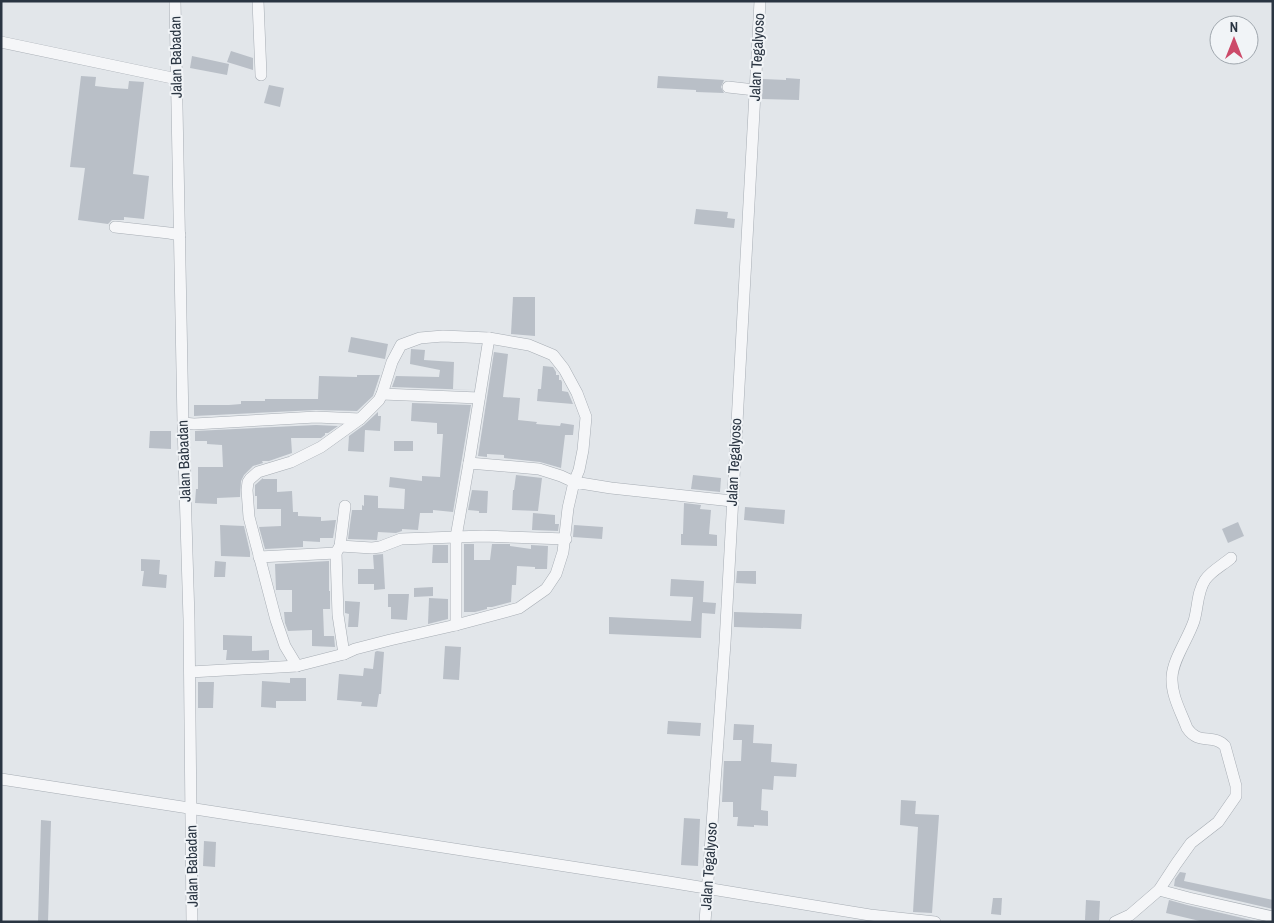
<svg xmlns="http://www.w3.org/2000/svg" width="1274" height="923" font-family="'Archivo Narrow',sans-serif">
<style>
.building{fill:#b9bfc7}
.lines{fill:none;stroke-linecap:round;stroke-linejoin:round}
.minor-casing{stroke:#a7adb4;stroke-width:12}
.minor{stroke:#f5f6f8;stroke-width:11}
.labels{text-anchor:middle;stroke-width:4;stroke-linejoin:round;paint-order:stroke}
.street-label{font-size:15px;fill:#2a3542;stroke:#f1f4f7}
</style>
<rect width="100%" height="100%" fill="#e2e6ea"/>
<g class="building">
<polygon points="231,51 253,58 253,70 227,62"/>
<polygon points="192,56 229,64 227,75 190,68"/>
<polygon points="81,76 96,77 95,86 113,88 128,89 129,81 144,82 133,174 149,176 144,219 124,217 124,220 112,220 108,224 78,220 85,168 70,167"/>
<polygon points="658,76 724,80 721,87 724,93 696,92 696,90 657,88"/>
<polygon points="786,78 800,79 799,100 762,99 763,79 786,80"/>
<polygon points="269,85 284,88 280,107 264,103"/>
<polygon points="696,209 728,212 727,218 735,219 734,228 694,224"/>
<polygon points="513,297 535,297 535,336 511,334"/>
<polygon points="351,337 388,344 385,359 348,352"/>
<polygon points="411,349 425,350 424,360 454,362 453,389 473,390 392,387 396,376 439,377 440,370 410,364"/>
<polygon points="494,352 508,354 503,397 520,398 518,420 537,422 536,424 560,426 561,423 574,425 573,435 565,435 561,468 540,462 504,458 504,455 487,454 487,457 478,456"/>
<polygon points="543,366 553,367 556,372 556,375 559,375 559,380 561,380 562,382 562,391 568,392 573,404 537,401 538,389 541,389"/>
<polygon points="357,375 380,375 373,396 357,411 316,410 194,416 194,405 229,405 241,404 241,401 265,401 265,399 318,399 319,376 357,377"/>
<polygon points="412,403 471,405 453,512 433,510 433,513 420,513 418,530 402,529 402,531 396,533 378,532 377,540 348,539 352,510 362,510 362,505 364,506 364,495 378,496 378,508 404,509 405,489 389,487 390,477 422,481 422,476 440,477 443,434 437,434 437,423 411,421"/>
<polygon points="378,412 378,416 381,416 380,431 365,430 364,452 348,451 349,436 364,425"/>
<polygon points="316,425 338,426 328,433 325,433 325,435 321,438 291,438 292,453 269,461 262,461 263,463 253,466 244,475 241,481 240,497 217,498 217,504 195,503 196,489 198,489 198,467 223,467 222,445 207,444 207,441 195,441 195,431"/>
<polygon points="150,431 171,431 171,449 149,448"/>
<rect x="394" y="441" width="19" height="10"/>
<polygon points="516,475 542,478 538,511 512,510 513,490 514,490"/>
<polygon points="693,475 721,478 720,492 691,489"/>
<polygon points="263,478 263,479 277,479 277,492 292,491 293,512 298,512 298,516 321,517 321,521 336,520 333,538 320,538 320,542 303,541 303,547 265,549 259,527 281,526 281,509 257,509 257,496 255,496 255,485"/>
<polygon points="472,490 488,491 487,513 479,513 479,511 468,510"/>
<polygon points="684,503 701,505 700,509 711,510 709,534 717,535 717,546 681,545 681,534 683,534"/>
<polygon points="745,507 785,510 784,524 744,520"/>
<polygon points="533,513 555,515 555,524 559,524 558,531 532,530"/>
<polygon points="1238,522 1244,536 1228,543 1222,529"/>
<polygon points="220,525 244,526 250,552 250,557 221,556"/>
<polygon points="574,525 603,527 602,539 573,537"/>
<polygon points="464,544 474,544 474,560 490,560 492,544 510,544 510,546 531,549 531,545 548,546 547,569 535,569 535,567 517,566 516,585 512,585 511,602 492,607 487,607 487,609 475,612 464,612"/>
<polygon points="433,545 448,545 448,563 432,563"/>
<polygon points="383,554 385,589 374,590 374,584 358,584 358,569 374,569 373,555"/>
<polygon points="141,559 160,560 159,574 167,575 166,588 142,586 144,571 141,571"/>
<polygon points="215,561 226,562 225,577 214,577"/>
<polygon points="329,561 329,591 330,591 330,609 323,609 324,636 334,636 335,647 312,646 312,630 288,631 285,623 284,612 292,612 292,590 276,590 275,564"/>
<polygon points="737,571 756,571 756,584 736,583"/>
<polygon points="671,579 704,581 703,602 716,603 715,614 702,613 701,638 609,634 609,617 691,621 693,597 670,596"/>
<polygon points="433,587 433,596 414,597 414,588"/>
<polygon points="388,594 409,594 407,620 391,619 391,607 388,607"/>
<polygon points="429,598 448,599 448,619 428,624"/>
<polygon points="345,601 360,602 358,627 348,627 349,614 345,613"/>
<polygon points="734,612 802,614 801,629 734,627"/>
<polygon points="223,635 252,636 252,651 269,650 269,660 226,660 227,650 223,650"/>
<polygon points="445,646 461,647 459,680 443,679"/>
<polygon points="377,651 384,652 381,694 379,694 377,707 361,706 362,702 337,700 339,674 363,676 364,668 373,669 375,652"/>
<polygon points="290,678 306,678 306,701 276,701 276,708 261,707 262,681 290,683"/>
<polygon points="198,682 214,682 213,708 198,708"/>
<polygon points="668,721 701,723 700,736 667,734"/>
<polygon points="734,724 754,725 753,743 772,744 771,762 797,764 796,777 774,776 773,790 762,789 761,810 768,811 768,826 754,825 754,827 737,826 738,817 733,817 733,802 722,802 724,761 741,761 742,740 733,740"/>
<polygon points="901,800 916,801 915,814 939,815 932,913 913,912 918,827 900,825"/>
<polygon points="684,818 700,819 698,866 681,865"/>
<polygon points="41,820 51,821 48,922 38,922"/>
<polygon points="204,841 216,842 215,867 203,866"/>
<polygon points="1180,872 1186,873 1184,881 1273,900 1273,909 1174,886 1175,879"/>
<polygon points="993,898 1002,898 1001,915 991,914"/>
<polygon points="1086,900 1100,901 1099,920 1085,920"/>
<polygon points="1169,900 1187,905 1260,922 1204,922 1166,913"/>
</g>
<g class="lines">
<g class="minor-casing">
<g id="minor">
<polyline points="175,1 183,423 189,619 192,922"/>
<polyline points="258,1 261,75"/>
<polyline points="1,42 177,79"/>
<polyline points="728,87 755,90"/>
<polyline points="115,227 169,233 180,235"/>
<polyline points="382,394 479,398"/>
<polyline points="183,423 194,424 316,417 360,419"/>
<polyline points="469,463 489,338"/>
<polyline points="340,546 372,548 380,547 401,539 456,537 456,625"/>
<polyline points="259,557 336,553"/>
<polyline points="344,654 338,615 336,553 340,546 345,506"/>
<polyline points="297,666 285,646 276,620 249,517 247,490 248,482 250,479 258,472 291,462 321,447 360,419 379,400 382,394 392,362 401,345 420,338 443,336 489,338 529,345 553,355 564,369 577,393 586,417 583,450 579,470 574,482 561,476 539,469 469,463 456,537 483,536 566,539"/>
<polyline points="190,672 297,666 344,654 355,649 390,640 456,625 519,608 546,589 556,574 563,552 568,508 574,482 611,488 732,501"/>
<polyline points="1,779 669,882 870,915 935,922"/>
<polyline points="1159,890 1189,898 1273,917"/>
<polyline points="705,922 725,643 760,1"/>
<path d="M 1115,922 L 1130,915 L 1159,890 L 1176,864 L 1191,843 L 1218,822 L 1236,796 L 1236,786 L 1225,746 C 1213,733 1199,746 1187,728 C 1181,712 1171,695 1172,677 C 1173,659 1188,639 1194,621 C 1198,608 1197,592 1205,580 C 1211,571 1223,565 1231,558"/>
</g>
</g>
<use href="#minor" class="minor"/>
</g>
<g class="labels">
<g class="street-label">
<text transform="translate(176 57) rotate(-91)" y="5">Jalan Babadan</text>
<text transform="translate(757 57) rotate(-87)" y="5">Jalan Tegalyoso</text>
<text transform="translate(184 461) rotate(-92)" y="5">Jalan Babadan</text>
<text transform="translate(734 462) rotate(-87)" y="5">Jalan Tegalyoso</text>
<text transform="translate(192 866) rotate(-91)" y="5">Jalan Babadan</text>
<text transform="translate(709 866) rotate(-86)" y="5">Jalan Tegalyoso</text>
</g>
</g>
<rect width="1274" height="923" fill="none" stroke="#2a3542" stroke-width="5"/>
<g transform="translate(1234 40)"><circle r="24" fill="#f1f4f7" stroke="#a1a8af"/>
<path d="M0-4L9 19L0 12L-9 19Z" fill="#cc4a69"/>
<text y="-8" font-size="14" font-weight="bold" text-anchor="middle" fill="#2a3542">N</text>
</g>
</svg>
